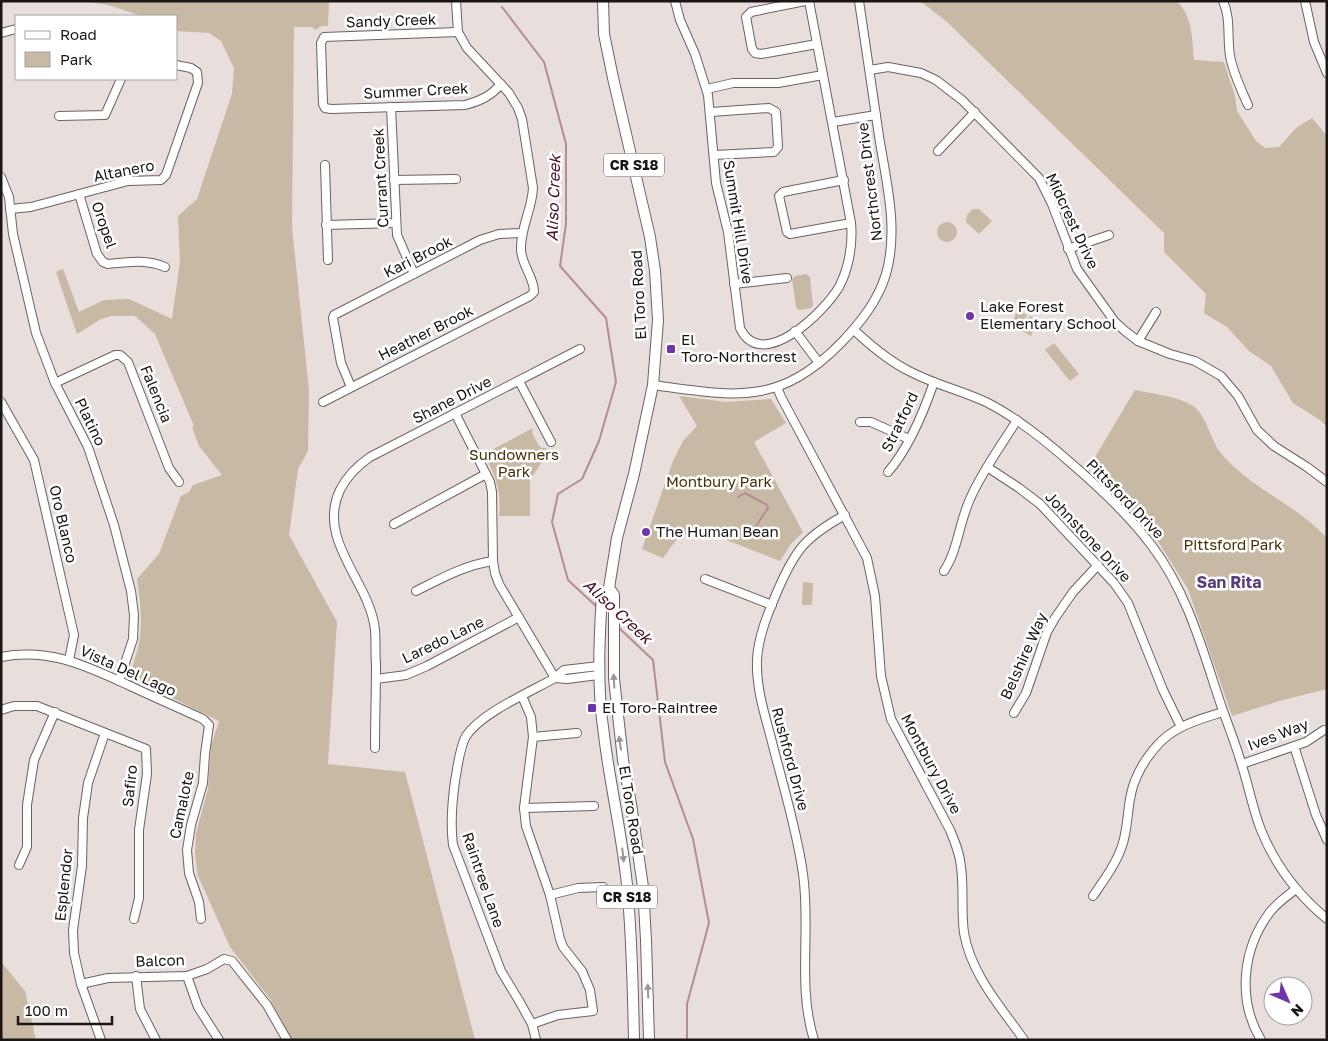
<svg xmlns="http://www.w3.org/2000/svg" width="1328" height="1041" font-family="'Golos Text',sans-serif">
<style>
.green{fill:#c7b9a3}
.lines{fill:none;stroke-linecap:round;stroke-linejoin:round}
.stream{stroke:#b38c96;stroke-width:2}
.minor-casing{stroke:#6b6360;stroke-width:10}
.major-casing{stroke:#6b6360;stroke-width:12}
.minor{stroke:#fff;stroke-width:8}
.major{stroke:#fff;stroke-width:10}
.oneway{fill:#989696}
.poi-dot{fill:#7034aa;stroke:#fff;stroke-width:2}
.labels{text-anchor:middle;stroke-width:5;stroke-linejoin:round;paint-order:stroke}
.shield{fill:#fff;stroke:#5f5c5b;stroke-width:1}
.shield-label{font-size:14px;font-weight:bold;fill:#1a1615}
.street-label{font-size:15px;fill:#1a1615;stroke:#fff}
.poi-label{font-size:15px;fill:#1a1615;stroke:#fff;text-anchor:start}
.park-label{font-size:15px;fill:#463005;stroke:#fff}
.water-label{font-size:16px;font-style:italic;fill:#481527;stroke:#fff}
.neighbourhood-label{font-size:16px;font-weight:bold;fill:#5a3e7a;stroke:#fff}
</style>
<rect width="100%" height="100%" fill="#e8dedb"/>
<g class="green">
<path d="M 84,1 L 329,1 L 328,26 L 322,26 L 315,30 L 312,27 L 294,27 L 292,227 L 309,391 L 308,451 L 298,469 L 289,535 L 337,622 L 328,764 L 405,772 L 475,1040 L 292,1040 L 270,999 L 230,947 L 198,876 L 195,855 L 196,833 L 208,789 L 211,746 L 219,721 L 132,678 L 130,675 C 133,664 137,654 139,643 C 143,622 140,600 137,579 L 159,554 L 181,496 L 189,492 L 193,485 L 222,475 L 199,446 L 192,427 L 194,426 L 155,334 L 135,316 L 111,316 L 101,319 L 77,334 L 56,272 L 63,269 L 79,312 L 104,300 L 129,299 L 172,319 L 180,261 L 178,216 L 197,199 L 232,94 L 234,68 L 221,41 L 209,33 L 176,31 L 176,16 L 142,16 L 108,5 Z"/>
<path d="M 920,1 L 1176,1 C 1193,15 1192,40 1194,60 L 1224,62 L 1235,96 L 1237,111 L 1256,141 L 1265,148 L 1279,147 L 1296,128 L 1312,118 L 1327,136 L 1327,427 L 1320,420 L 1293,403 L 1271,366 L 1249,351 L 1227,327 L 1204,313 L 1206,294 L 1164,252 L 1164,233 L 946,21 Z"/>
<polygon points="973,209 979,209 992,221 979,234 966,222 967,215"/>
<circle cx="947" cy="232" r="10"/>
<polygon points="806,274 810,277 813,305 811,308 799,310 796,307 792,279 795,276"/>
<polygon points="1018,310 1027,315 1019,330 1010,326"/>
<polygon points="1029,316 1038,320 1031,336 1022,331"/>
<polygon points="1054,343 1079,374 1070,381 1045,350"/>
<path d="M 1135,390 C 1153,394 1177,396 1193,406 C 1206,414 1211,441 1220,452 C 1249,488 1296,504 1327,538 L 1327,689 L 1279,701 L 1232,716 L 1188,589 L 1159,543 L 1091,464 Z"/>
<polygon points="679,396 726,402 771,399 786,423 754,442 803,532 791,544 780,561 706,532 680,535 663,558 642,549 673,461 683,441 697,426"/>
<path d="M 533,428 L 532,433 L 539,446 L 542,448 L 546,448 L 551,453 L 539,466 L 530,480 L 530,516 L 499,516 C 502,492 495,474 484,454 Z"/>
<polygon points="803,582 813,583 812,605 802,605"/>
<polygon points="1,962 25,991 36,1040 1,1040"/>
</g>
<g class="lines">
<g class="stream">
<polyline points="502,7 544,62 566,144 566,224 560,266 606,318 616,382 599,441 582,479 558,494 552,522 568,580 597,607"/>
<polyline points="738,497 745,493 767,505 768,508 756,526 758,531"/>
<polyline points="618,627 653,660 665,762 693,839 709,923 687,1004 687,1040"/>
</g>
<g class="minor-casing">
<g id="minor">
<path d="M 675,1 L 680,20 L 695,54 L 708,95 L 716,183 L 728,232 L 740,328 C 762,374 825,311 839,287 C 849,268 853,244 851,223 L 809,1"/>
<polyline points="805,1 751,12 746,17 752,49 755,53 761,54 817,44"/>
<path d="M 1223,1 C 1231,18 1227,38 1230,56 C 1233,73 1241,89 1248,105"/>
<polyline points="1305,1 1314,42 1327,73"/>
<path d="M 458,32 L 324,37 L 321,43 L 323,104 L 325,108 L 331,109 L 465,105 C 480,101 491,96 501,84"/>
<polyline points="1,33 16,29"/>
<polyline points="870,70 888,67 921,73 936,80 962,100 1039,178 1052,204 1077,269 1115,322 1125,331 1138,341 1170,354 1195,361 1221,376 1238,396 1257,430 1274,446 1307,467 1327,482"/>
<polyline points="707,89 733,83 778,83 823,75"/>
<polyline points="391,107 397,235 414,274"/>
<polyline points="711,112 769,108 776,112 778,147 774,152 714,155"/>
<polyline points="59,116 105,115 121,79"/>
<polyline points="833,122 876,115"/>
<polyline points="938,151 975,112"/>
<polyline points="325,165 328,260"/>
<polyline points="1,177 9,197 13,234 36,333 55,383 88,447 114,525 131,591 134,615 133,639 119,681"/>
<polyline points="394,180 456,179"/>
<polyline points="844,180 783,192 779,196 787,232 790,234 851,223"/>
<path d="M 79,194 L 97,254 L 103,262 L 108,264 C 128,262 146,259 165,267"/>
<polyline points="10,209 31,207 128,181 161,180 166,175 198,83 197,72 191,68 176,65"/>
<polyline points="326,225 396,223"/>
<polyline points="1068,249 1109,235"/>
<polyline points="734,284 787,278"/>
<path d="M 854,330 C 871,346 890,362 911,372 C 936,385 963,391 988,403 C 1019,419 1046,441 1072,464 C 1101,489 1129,515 1152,546 C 1187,592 1202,648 1220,702 C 1227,723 1236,744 1242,766 C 1249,787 1253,810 1261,830 C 1275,865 1298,895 1327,919"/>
<polyline points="795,331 819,363"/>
<polyline points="1138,341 1156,312"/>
<polyline points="519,381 551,442"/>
<polyline points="55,383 115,355 120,355 128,362 169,468 179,482"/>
<path d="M 653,385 C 734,396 778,407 841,343 C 860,323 878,301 886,274 C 899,229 886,181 879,136 C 872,91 866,46 859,1"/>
<polyline points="351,387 341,363 333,318 334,315 480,240 499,234 522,233"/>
<path d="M 777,387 L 781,397 L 867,558 L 875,596 L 881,676 L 891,719 L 950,830 C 955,842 960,854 961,867 C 964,889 961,911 964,933 C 971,974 1001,1007 1024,1040"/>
<polyline points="1,402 34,460 74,635 69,660"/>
<path d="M 323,402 L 530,296 L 534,292 C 534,277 522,266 521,250 C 520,228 532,210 533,188 L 522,119 L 518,108 L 509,93 L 467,48 L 458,32 L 456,1"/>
<polyline points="455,413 490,482 492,492 493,561 495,573 499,584 555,678"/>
<polyline points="860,422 871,422 909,439"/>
<polyline points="987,467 1019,488 1040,504 1114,583 1128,603 1163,690 1181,727"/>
<path d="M 888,472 C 908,449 924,411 934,382"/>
<polyline points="394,524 486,474"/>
<path d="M 944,571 C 958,550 959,523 970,499 C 982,471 1001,446 1017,420"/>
<polyline points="705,579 772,605"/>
<path d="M 416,591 C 442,578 465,565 493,561"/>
<path d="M 1,657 C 49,648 84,665 126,684 C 151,696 177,707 203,719 L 209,725 L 205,754 L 203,783 L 191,825 L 187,850 L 189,873 L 199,902 L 201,919"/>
<polyline points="555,678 567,679 598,675"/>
<polyline points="376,679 406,675 427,666 519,617"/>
<polyline points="522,696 531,717 533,737 524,808 526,826 550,895 560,939 563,947 582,971 590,990 593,1011 558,1015 532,1024"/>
<polyline points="1,710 14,706 37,706 146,749 147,774 139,830 139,898 134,919"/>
<polyline points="1014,713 1026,693 1047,632 1055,618 1073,592 1098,565"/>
<polyline points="533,737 577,733"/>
<polyline points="1294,746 1316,815 1327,840"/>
<path d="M 375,748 C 375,720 376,692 376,664 C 375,653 376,641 375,630 C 370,581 316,541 340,490 C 347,476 357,466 370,457 L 580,349"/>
<polyline points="1242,764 1306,742 1324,730"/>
<polyline points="524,808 594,806"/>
<polyline points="19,865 27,847 27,805 34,760 55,712"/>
<polyline points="550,895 578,888 603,887"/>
<path d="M 1093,896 C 1104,880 1116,864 1122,846 C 1128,829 1127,811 1131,794 C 1136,770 1155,742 1176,730 C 1191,721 1207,717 1223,712"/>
<polyline points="136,976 140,1009 156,1040"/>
<polyline points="187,976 198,1007 219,1040"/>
<polyline points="81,984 108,978 187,976 207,969 224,959 232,961 267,1005 287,1040"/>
<polyline points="101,1040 81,984 74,953 73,930 82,866 83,818 88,783 105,733"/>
<path d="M 536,1040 L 532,1024 L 518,999 L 501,971 L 453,845 C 450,823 452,803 455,781 C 458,766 459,749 466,736 C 481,713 530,692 555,678 L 564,670 L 599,666"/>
<path d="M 814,1040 C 797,986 811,929 803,874 C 797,830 783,786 772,742 C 765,715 756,689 757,660 C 758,637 768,613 777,592 C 795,550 805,537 845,515"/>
<path d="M 1261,1040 C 1237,1000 1242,949 1270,912 C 1277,903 1287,896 1296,889"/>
</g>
</g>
<g class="major-casing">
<g id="major">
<path d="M 603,1 L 604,34 L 613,78 L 650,237 L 655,271 L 658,320 L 653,385 L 634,474 L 617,538 L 609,588 L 602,595 C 599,642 597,688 604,735 C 610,785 622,834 627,885 C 632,936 633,988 634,1040"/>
<polyline points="609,588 614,595 614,679 623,760 631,804 643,887 646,940 649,1040"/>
</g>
</g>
<use href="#minor" class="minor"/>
<use href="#major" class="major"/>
</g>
<defs><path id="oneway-solid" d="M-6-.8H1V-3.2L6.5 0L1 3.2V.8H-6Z" transform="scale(1.25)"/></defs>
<g class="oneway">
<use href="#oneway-solid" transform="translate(614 681) rotate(-93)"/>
<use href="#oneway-solid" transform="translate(620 743) rotate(-98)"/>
<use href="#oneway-solid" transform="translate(623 855) rotate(83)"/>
<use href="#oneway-solid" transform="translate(648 991) rotate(-92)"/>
</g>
<g class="poi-dot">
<circle cx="970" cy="316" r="5"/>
<rect x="666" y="344" width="10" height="10" rx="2.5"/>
<circle cx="646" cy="532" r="5"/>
<rect x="587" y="703" width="10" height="10" rx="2.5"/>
</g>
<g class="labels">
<g class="shield">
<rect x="604" y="153.5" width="60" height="23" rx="4"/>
<rect x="597" y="885.5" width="60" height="23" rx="4"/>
</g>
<g class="shield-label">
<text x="634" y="170">CR S18</text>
<text x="627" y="902">CR S18</text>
</g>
<g class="street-label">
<text transform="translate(391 21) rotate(-2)" y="5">Sandy Creek</text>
<text transform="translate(416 91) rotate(-3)" y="5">Summer Creek</text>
<text transform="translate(124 171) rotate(-11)" y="5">Altanero</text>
<text transform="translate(381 178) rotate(-93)" y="5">Currant Creek</text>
<text transform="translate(870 182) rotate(-97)" y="5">Northcrest Drive</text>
<text transform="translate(1072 221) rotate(65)" y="5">Midcrest Drive</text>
<text transform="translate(738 222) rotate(81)" y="5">Summit Hill Drive</text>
<text transform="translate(104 225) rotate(71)" y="5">Oropel</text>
<text transform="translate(418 257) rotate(-27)" y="5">Kari Brook</text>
<text transform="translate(639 295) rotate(-93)" y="5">El Toro Road</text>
<text transform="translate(426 333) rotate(-27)" y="5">Heather Brook</text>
<text transform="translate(156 394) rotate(68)" y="5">Falencia</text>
<text transform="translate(452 400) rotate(-27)" y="5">Shane Drive</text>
<text transform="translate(90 422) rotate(64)" y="5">Platino</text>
<text transform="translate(900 422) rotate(-64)" y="5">Stratford</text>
<text transform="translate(1125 499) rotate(46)" y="5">Pittsford Drive</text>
<text transform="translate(63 524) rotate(77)" y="5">Oro Blanco</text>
<text transform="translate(1088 537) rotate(47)" y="5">Johnstone Drive</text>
<text transform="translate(443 640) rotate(-26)" y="5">Laredo Lane</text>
<text transform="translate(1024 656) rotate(-66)" y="5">Belshire Way</text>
<text transform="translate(128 671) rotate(24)" y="5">Vista Del Lago</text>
<text transform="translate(1278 735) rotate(-21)" y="5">Ives Way</text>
<text transform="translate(790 759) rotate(75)" y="5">Rushford Drive</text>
<text transform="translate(931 764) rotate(62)" y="5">Montbury Drive</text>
<text transform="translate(130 786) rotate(-84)" y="5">Safiro</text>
<text transform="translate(182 805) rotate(-78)" y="5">Camalote</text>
<text transform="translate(631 810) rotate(81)" y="5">El Toro Road</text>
<text transform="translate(483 880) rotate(71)" y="5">Raintree Lane</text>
<text transform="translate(64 885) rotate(-84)" y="5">Esplendor</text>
<text transform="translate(160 961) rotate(-2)" y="5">Balcon</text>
</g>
<g class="poi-label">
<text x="980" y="312">Lake Forest<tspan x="980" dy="17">Elementary School</tspan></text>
<text x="681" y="345">El<tspan x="681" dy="17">Toro-Northcrest</tspan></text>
<text x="656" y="537">The Human Bean</text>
<text x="602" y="713">El Toro-Raintree</text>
</g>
<g class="park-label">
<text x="514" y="460">Sundowners<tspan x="514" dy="17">Park</tspan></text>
<text x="719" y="487">Montbury Park</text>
<text x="1233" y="550">Pittsford Park</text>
</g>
<g class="water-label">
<text transform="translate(553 198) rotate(-88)" y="6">Aliso Creek</text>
<text transform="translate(618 611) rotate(43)" y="6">Aliso Creek</text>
</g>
<g class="neighbourhood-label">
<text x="1229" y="588">San Rita</text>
</g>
</g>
<rect width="1328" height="1041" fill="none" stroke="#1a1615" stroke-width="5"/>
<rect x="15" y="15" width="162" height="65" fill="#ffffff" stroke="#a3a2a1"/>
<rect x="25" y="31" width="25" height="8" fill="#ffffff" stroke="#a3a2a1"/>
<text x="60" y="40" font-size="15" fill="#1a1615">Road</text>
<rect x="25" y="52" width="25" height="15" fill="#c7b9a3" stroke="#a3a2a1"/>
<text x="60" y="65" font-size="15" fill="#1a1615">Park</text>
<g transform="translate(1288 1001) rotate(135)"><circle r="24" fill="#ffffff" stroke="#a3a2a1"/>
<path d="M0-4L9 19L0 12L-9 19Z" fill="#7034aa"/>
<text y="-8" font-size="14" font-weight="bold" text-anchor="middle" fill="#1a1615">N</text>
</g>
<path d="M18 1016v8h94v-8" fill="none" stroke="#1a1615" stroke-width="2.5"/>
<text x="25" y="1016" font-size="15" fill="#1a1615" stroke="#ffffff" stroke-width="4" paint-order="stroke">100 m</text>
</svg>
